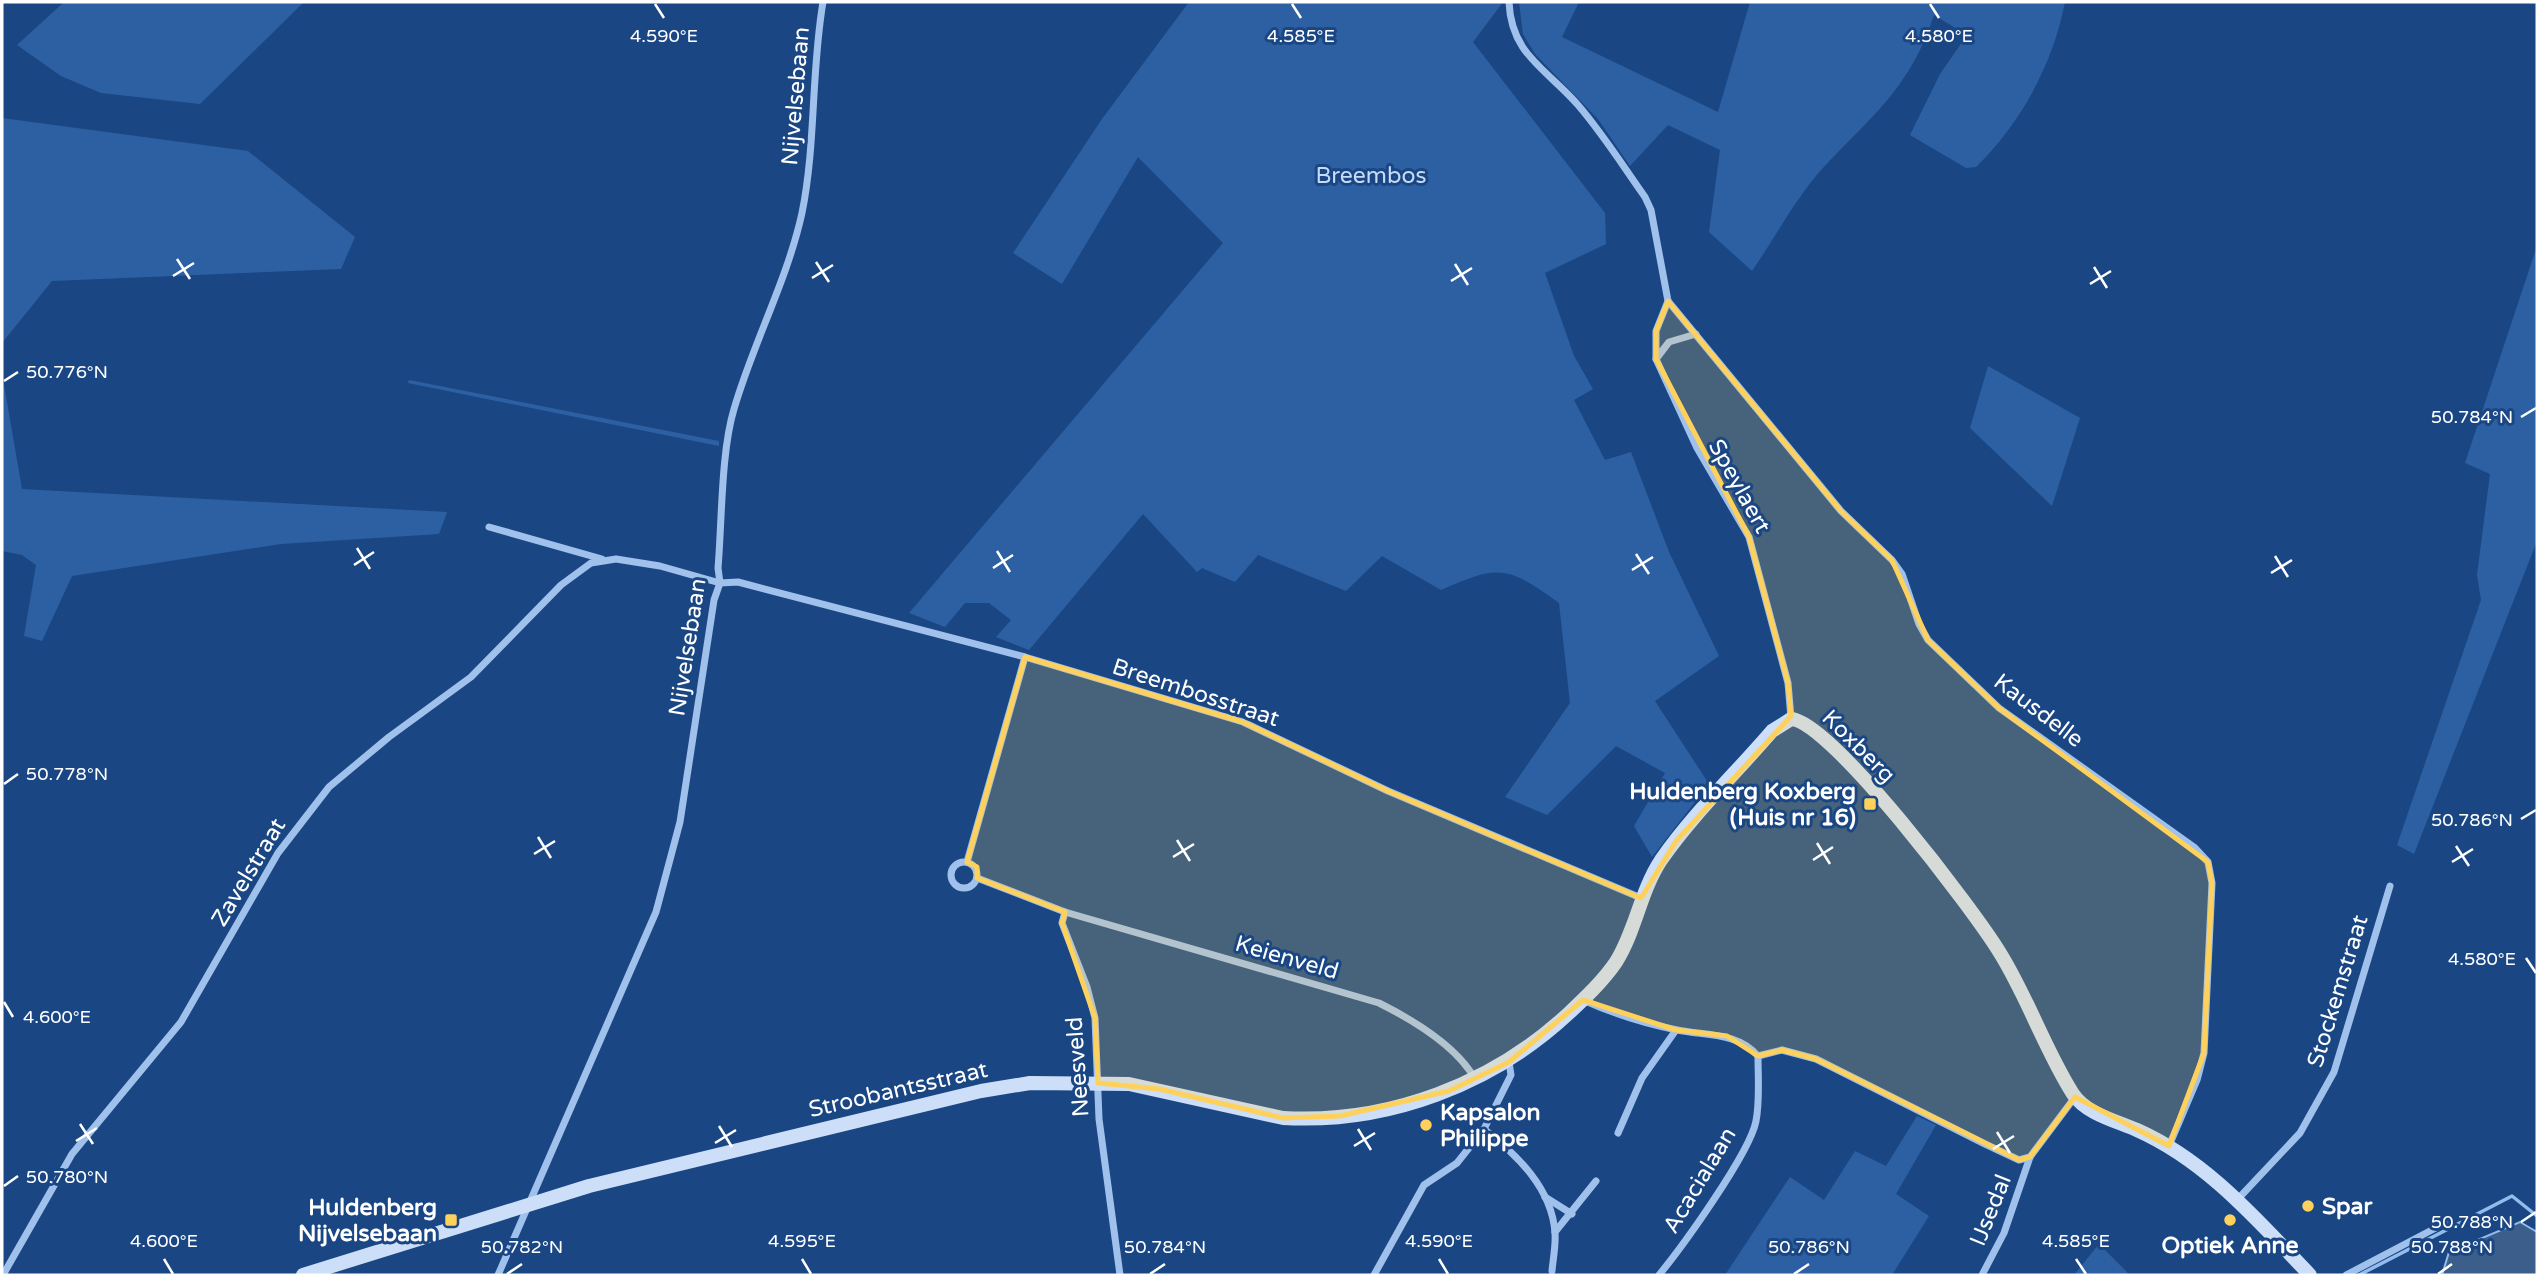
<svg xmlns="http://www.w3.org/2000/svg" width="2539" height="1277" font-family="'Varela Round',sans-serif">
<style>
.green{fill:#2d60a2}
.water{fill:#3c5e8b;stroke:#93bced;stroke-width:2}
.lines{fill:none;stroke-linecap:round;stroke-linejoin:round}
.stream{stroke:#93bced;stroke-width:3.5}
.street{stroke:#a0c1eb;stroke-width:7}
.secondary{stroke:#ccdef8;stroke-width:14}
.marked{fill:#fdd15c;fill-opacity:0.2;stroke:#fdd15c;stroke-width:5;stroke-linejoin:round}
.ticks{fill:none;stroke:#fff;stroke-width:2.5}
.poi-dot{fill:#fdd15c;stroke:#1a4784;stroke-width:2.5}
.labels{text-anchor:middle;stroke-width:6;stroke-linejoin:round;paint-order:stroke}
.street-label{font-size:23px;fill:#fff;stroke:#1a4784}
.park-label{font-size:23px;fill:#c5dbf8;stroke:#1a4784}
.poi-label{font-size:23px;font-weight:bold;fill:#fff;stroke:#1a4784;text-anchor:end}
.ticks-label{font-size:18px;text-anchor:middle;fill:#fff;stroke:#1a4784;stroke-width:6;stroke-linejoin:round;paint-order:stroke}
</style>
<rect width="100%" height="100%" fill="#1a4784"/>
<g class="green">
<polygon points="64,2 304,2 200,104 101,93 61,76 17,45"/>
<path d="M 1189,2 L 1503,2 L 1473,42 L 1605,213 L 1606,244 L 1545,273 L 1574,356 L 1593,389 L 1574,400 L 1605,460 L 1631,452 L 1669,552 L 1719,656 L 1655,701 L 1709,784 L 1652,857 L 1634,826 L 1665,773 L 1616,746 L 1547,815 L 1505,797 L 1570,703 L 1559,603 C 1508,566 1499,564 1441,590 L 1382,556 L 1346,591 L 1258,555 L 1235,582 L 1202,568 L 1197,572 L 1143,514 L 1029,650 L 996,637 L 1011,620 L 989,603 L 965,603 L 945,627 L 909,613 L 1223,243 L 1138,157 L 1062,284 L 1013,253 L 1102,119 Z"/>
<path d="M 1519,2 L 1579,2 L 1562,37 L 1718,112 L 1750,2 L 2065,2 C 2053,64 2021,123 1976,167 L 1966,168 L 1910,135 L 1940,74 L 1967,35 L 1934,15 C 1910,89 1871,116 1822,169 C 1795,199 1775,238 1752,271 L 1709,232 L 1720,150 L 1668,125 L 1630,166 L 1598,119 L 1535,54 L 1523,34 Z"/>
<polygon points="2,118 248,151 355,237 341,269 52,281 2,343"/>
<polygon points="2537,246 2537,541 2414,854 2397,845 2481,600 2477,575 2490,474 2465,463"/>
<polygon points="1988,366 2080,418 2052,506 1970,428"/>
<polygon points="2,373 22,489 447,512 439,534 281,544 72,576 42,641 24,636 36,565 22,555 2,551"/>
<polygon points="409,380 719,441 719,446 408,383"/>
<polygon points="1917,1116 1936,1125 1896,1194 1929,1216 1892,1275 1725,1275 1790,1177 1824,1200 1855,1151 1886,1166"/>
<polygon points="2099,1244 2126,1271 2129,1275 2074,1275"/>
</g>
<polygon class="water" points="2520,1222 2537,1232 2537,1275 2442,1275 2449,1252"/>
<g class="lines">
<polyline class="stream" points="2359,1275 2512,1196 2537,1216"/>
<g class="street">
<path d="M 1509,2 C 1511,55 1547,69 1578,105 C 1603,134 1623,166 1645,197 L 1651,210 L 1668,301 L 1656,331 L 1656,359 L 1669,342 L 1696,334"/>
<polyline points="1668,301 1841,511 1892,560 1902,574 1919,624 1928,640 1999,708 2194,847 2208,862 2212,883 2204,1053 2197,1080 2169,1146"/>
<polyline points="1656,359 1697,448 1749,537 1788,683 1791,718"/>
<polyline points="489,527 602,559"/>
<polyline points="720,583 738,582 1025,657 1243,722 1388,791 1641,898"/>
<circle cx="964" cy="875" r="13"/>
<polyline points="967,862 1025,657"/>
<path d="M 977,878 L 1065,912 L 1379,1003 C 1413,1020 1456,1045 1475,1079"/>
<polyline points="1065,912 1062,923 1087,987 1095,1018 1099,1119 1120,1275"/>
<path d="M 1583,1000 C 1612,1013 1647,1024 1677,1030 C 1707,1036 1737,1032 1758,1056"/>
<polyline points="1758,1056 1782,1050 1816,1059 1985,1144 2019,1160 2030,1157"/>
<path d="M 1484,1129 C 1517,1155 1552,1188 1555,1233 C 1556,1245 1553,1259 1552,1271"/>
<polyline points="1618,1133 1642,1078 1676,1030"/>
<polyline points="1545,1197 1572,1214"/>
<polyline points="2237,1200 2300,1133 2334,1072 2390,886"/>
<polyline points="1555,1232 1596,1181"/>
<polyline points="3,1275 72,1154 181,1022 278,853 329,787 389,737 471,677 561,585 591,563 616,559 660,566 720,583"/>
<path d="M 498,1275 L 656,912 L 680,822 L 714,600 L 720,583 L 718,568 C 722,521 721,452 734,409 C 753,343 787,281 802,213 C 816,144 811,72 823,2"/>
<polyline points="1374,1275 1424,1185 1457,1163 1484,1129 1511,1075 1509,1062"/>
<path d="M 1659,1275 C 1682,1247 1750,1153 1756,1121 C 1760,1101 1758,1077 1758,1056"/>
<polyline points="1982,1275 2004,1233 2030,1157 2075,1097"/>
<polyline points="2346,1275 2449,1221"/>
</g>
<path class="secondary" d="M 303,1275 L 589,1186 L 981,1091 L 1030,1083 L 1129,1084 L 1283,1118 C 1389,1124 1493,1084 1569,1013 C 1586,997 1603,981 1616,962 C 1636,930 1640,892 1661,860 C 1693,814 1735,774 1772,731 L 1791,719 C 1831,721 1976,913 2000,953 C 2028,998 2045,1050 2073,1094 C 2086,1114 2117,1121 2137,1130 C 2207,1161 2258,1221 2310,1275"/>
</g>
<path class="marked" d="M 1668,301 L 1841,511 L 1892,560 L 1928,640 L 1999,708 L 2208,862 L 2212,883 L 2204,1053 L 2169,1146 L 2075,1097 L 2030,1157 L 2019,1160 L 1816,1059 L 1782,1050 L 1758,1056 L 1727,1036 L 1676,1030 L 1583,1000 L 1509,1062 L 1449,1091 L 1340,1116 L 1283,1118 L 1159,1089 L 1098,1083 L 1095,1018 L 1062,923 L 1065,912 L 977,878 L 977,867 L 967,862 L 1025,657 L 1243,722 L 1388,791 L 1641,898 L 1676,841 L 1791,716 L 1788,683 L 1749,537 L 1656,359 L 1656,331 Z"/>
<path class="ticks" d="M 655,4 L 664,18M 1292,4 L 1301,18M 1930,4 L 1939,18M 177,259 L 190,279M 816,262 L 829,282M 1455,264 L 1468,285M 2094,267 L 2107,288M 173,276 L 194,263M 812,278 L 833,265M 1451,281 L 1472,268M 2090,284 L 2111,271M 4,381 L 18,372M 2521,417 L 2536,408M 357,548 L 370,569M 997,551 L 1010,572M 1636,554 L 1649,574M 2275,556 L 2288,577M 354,565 L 374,552M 993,568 L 1013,555M 1632,570 L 1653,557M 2271,573 L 2292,560M 4,784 L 18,774M 2521,819 L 2536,810M 538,837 L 551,858M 1177,840 L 1190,861M 1817,843 L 1830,864M 2456,846 L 2469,866M 534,854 L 555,841M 1173,857 L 1194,844M 1813,860 L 1833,847M 2452,862 L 2473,849M 2526,958 L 2536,973M 4,1002 L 13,1017M 80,1124 L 93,1144M 719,1126 L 732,1147M 1358,1129 L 1371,1150M 1997,1132 L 2010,1153M 76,1141 L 97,1128M 715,1143 L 736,1130M 1354,1146 L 1375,1133M 1993,1149 L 2014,1136M 4,1186 L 18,1176M 2521,1222 L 2536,1212M 164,1259 L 173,1274M 802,1259 L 811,1274M 1439,1259 L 1448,1274M 2076,1259 L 2086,1274M 507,1274 L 522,1264M 1150,1274 L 1165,1264M 1794,1274 L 1809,1264M 2438,1274 L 2452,1264"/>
<g class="poi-dot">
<rect x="1863" y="797" width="14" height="14" rx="3.5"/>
<circle cx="1426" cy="1125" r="7"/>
<circle cx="2308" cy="1206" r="7"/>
<rect x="444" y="1213" width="14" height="14" rx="3.5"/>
<circle cx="2230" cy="1220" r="7"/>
</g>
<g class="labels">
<g class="street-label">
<text transform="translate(795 96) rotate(-85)" y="8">Nijvelsebaan</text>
<text transform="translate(1740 486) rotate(61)" y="8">Speylaert</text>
<text transform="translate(687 647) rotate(-81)" y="8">Nijvelsebaan</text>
<text transform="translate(1196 692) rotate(18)" y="8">Breembosstraat</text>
<text transform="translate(2039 710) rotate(37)" y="8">Kausdelle</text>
<text transform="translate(1859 746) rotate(45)" y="8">Koxberg</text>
<text transform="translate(248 872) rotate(-59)" y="8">Zavelstraat</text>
<text transform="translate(1287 957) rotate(16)" y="8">Keienveld</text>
<text transform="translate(2337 991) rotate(-73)" y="8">Stockemstraat</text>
<text transform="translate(1077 1067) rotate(-94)" y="8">Neesveld</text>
<text transform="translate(898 1089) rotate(-13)" y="8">Stroobantsstraat</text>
<text transform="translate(1699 1180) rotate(-59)" y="8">Acacialaan</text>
<text transform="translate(1990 1210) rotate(-68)" y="8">IJsedal</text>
</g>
<g class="park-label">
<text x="1371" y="183">Breembos</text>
</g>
<g class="poi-label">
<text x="1856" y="799">Huldenberg Koxberg<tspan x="1856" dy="26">(Huis nr 16)</tspan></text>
<text x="1440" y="1120" text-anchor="start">Kapsalon<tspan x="1440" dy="26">Philippe</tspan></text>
<text x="2322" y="1214" text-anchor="start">Spar</text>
<text x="437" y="1215">Huldenberg<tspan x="437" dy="26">Nijvelsebaan</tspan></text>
<text x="2230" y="1253" text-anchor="middle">Optiek Anne</text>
</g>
</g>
<g class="ticks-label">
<text x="664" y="42">4.590°E</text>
<text x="1301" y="42">4.585°E</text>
<text x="1939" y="42">4.580°E</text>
<text x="67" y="378">50.776°N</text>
<text x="2472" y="423">50.784°N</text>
<text x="67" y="780">50.778°N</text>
<text x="2472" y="826">50.786°N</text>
<text x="2482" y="965">4.580°E</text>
<text x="57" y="1023">4.600°E</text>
<text x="67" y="1183">50.780°N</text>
<text x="2472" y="1228">50.788°N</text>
<text x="164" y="1247">4.600°E</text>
<text x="802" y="1247">4.595°E</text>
<text x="1439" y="1247">4.590°E</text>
<text x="2076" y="1247">4.585°E</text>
<text x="522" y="1253">50.782°N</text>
<text x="1165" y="1253">50.784°N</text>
<text x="1809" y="1253">50.786°N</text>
<text x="2452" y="1253">50.788°N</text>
</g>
<rect width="2539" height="1277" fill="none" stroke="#ffffff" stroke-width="7"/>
</svg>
